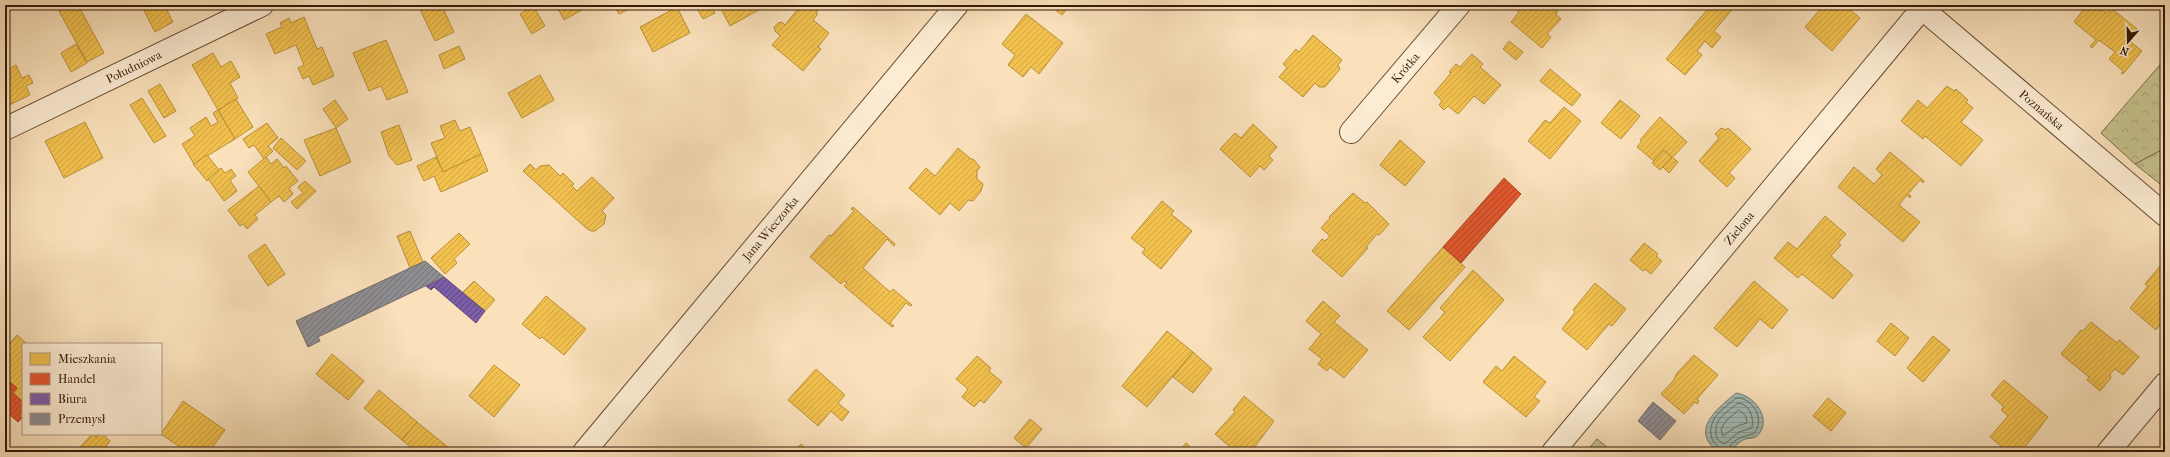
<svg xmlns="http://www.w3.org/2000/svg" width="2170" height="457" font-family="'IM FELL French Canon',serif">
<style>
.grass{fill:url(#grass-tufts);stroke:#7c6e4a}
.forest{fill:url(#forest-crowns);stroke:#7c6e4a}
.water{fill:url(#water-rules);stroke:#757b71}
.homes{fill:url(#homes-hatch);stroke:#b98f39}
.shops{fill:url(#shops-hatch);stroke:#af4523}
.offices{fill:url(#offices-hatch);stroke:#664a78}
.industry{fill:url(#industry-hatch);stroke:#726a69}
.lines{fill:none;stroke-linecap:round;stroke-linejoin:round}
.shore{stroke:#6a6b60;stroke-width:1}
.street-casing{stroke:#664c36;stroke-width:24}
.street{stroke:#fcecd3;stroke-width:22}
.labels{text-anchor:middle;stroke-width:4;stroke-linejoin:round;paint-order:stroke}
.street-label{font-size:12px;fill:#341a09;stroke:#fcecd3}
</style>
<defs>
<pattern id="grass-tufts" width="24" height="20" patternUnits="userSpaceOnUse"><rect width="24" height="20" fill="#c5c18c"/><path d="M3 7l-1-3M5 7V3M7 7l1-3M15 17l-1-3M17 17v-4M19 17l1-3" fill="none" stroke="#aaa577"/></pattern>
<pattern id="forest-crowns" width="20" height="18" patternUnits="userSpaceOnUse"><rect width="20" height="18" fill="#c5c18c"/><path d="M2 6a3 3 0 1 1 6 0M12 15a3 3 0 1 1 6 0" fill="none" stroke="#aaa577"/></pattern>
<pattern id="water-rules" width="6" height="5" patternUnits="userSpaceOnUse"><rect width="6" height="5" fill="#a0bcb7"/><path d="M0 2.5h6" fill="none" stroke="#8aa19c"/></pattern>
<pattern id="homes-hatch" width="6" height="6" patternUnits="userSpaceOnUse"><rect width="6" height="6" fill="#f2c14e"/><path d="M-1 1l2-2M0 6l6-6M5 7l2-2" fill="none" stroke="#d0a543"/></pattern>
<pattern id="shops-hatch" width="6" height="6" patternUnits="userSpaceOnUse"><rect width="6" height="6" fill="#e4572e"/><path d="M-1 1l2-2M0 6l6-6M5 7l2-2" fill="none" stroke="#ba4725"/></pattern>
<pattern id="offices-hatch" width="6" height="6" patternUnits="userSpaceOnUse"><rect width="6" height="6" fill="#7b5ea7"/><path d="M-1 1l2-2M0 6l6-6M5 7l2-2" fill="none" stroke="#60487e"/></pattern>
<pattern id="industry-hatch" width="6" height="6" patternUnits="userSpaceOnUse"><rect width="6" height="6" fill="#8d8d92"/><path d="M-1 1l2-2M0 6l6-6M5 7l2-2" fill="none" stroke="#747275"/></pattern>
</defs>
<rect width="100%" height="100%" fill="#fae1bb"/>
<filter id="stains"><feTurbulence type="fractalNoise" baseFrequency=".005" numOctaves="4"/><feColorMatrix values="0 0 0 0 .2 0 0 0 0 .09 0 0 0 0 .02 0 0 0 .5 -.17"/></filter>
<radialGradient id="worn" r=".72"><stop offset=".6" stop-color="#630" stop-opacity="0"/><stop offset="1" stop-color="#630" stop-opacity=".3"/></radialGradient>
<g class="grass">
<polygon points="2165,148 2165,188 2135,164"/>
<polygon points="1597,439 1613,452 1586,452"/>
</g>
<polygon class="forest" points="2165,59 2165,148 2135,164 2101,133"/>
<path class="water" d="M 1736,393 C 1753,395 1772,417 1759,434 C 1754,440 1749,437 1743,440 C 1732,447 1734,452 1719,452 C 1688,431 1718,408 1736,393 Z"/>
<g class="homes">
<polygon points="70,5 78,5 104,53 87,62 59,11"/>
<polygon points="141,5 177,5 167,10 173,22 155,32"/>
<polygon points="418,5 449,5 443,8 454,32 435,41"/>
<polygon points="556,5 585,5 587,7 564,20"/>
<polygon points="614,5 630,5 631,8 619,14"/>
<polygon points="695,5 711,5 715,13 703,19"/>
<polygon points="719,5 763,5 764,7 730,26"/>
<polygon points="801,5 814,5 817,7 817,15 813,20 829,33 818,47 821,49 803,71 772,45 780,36 775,31 774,27 778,23 782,22 785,25"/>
<polygon points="1042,5 1070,5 1062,15 1050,6 1048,9"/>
<polygon points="1516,5 1557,5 1554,9 1558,12 1555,14 1561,19 1547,34 1551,37 1542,48 1511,22 1519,12 1514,8"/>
<polygon points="1711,5 1736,5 1714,31 1721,37 1712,48 1705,41 1697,51 1702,55 1685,75 1666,59"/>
<polygon points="1824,5 1845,5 1860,18 1832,51 1805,27"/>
<polygon points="2087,5 2096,5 2106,13 2111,8 2137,29 2128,40 2142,51 2123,74 2121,73 2123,71 2109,59 2115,52 2099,40 2092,48 2090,46 2096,40 2074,22"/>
<polygon points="533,6 545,26 532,34 520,14"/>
<polygon points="677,7 690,33 653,52 640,27"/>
<polygon points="1026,14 1063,43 1039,74 1031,67 1023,77 1008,65 1015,55 1002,44"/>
<polygon points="304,17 317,49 322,47 334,76 313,85 309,76 303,79 298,68 304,65 296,45 275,54 266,34 282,27 280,23 289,18 291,23"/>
<polygon points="1313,35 1342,60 1338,65 1340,69 1325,87 1319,87 1315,83 1303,97 1279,77 1287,68 1283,64 1296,49 1299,52"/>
<polygon points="386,40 408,92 387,100 381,86 369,91 353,53"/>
<polygon points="1509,41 1523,52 1516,60 1503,49"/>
<polygon points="76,44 87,63 71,72 61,53"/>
<polygon points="459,46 465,59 444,69 439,55"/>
<polygon points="213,53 221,67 231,61 240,77 230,83 238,98 218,110 192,65"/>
<polygon points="1472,54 1483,64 1480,67 1501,85 1484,104 1474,96 1458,114 1448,106 1444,110 1439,105 1442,101 1434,93 1451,73 1449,72 1456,64 1460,67"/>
<polygon points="16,65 22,78 29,75 33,83 26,86 30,95 5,107 5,71"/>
<polygon points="1550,69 1581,95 1572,106 1540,81"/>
<polygon points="540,75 554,100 522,118 508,93"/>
<polygon points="160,84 176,111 164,118 148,91"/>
<polygon points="1947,86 1954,91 1956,89 1968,100 1966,102 1973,108 1961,122 1983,140 1961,166 1925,136 1923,139 1901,121 1918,100 1927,108"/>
<polygon points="142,98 166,136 154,143 130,105"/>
<polygon points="236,99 253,127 235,139 218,110"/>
<polygon points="335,100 348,119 336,128 323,109"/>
<polygon points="1620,100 1640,116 1621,139 1601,123"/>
<polygon points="1564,107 1581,121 1550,159 1528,141 1545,120 1550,123"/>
<polygon points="218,110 235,139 194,164 182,144 195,136 190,128 206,117 211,126 218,122 213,113"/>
<polygon points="1660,117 1687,142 1672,158 1664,150 1654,161 1637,147 1642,141 1640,140"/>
<polygon points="455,120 460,131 470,127 481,154 443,172 431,143 445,138 440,126"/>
<polygon points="85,122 103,158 64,178 45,141"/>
<polygon points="267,123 278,138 268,146 273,151 264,159 254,145 249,148 243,139"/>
<polygon points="1253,124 1277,147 1269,156 1273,160 1264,170 1260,166 1250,177 1220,149 1235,133 1241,138"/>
<polygon points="399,125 412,160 397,165 389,156 381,132"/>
<polygon points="336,128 351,162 320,176 304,140"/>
<polygon points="1721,128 1726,130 1728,128 1751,149 1729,173 1735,178 1727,187 1699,161 1719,138 1715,134"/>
<polygon points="281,138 306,161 297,170 273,148"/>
<polygon points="1400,140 1425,162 1405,186 1380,165"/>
<polygon points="958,148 971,159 973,159 980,167 977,171 977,179 983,184 981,191 973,201 968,200 959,211 950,203 940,215 909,188 926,168 935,176"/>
<polygon points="1664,150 1672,157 1660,170 1652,163"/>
<polygon points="1890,152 1924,181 1923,183 1920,180 1908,194 1911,196 1910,198 1907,195 1899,205 1920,222 1903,242 1838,187 1854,167 1874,184 1882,175 1876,169"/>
<polygon points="481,154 488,171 441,192 434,176 424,181 417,166 436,157 443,172"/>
<polygon points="207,155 219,170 207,181 193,164"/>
<polygon points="266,157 271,164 277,159 284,168 286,166 298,181 289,188 293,194 284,202 279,196 271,202 248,172"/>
<polygon points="1672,157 1678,162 1669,173 1663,167"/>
<polygon points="530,164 536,170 540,166 549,165 560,176 563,173 574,184 572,186 577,191 592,177 614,198 602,211 606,215 604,224 595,231 591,231 586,228 523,171"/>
<polygon points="221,168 225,173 231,169 236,176 230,180 237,191 224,201 208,179"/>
<polygon points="305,181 316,191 297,209 291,202 303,193 298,187"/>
<polygon points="259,186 271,202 255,215 258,219 247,229 243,224 240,226 228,210"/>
<polygon points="1353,193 1365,203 1367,202 1389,224 1379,235 1377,234 1366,247 1368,248 1342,277 1312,251 1322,239 1325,241 1330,236 1321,228 1330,218 1329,217"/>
<polygon points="1162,201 1174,211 1171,214 1192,231 1161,269 1142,253 1145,249 1131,238"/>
<polygon points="853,207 895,244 894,246 887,239 863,268 890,292 893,289 912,305 910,306 906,303 890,323 894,326 892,327 844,286 847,283 844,281 841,284 810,257 829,235 831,236 854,211 851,209"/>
<polygon points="1825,216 1846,234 1838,243 1841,245 1831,256 1853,275 1833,299 1802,274 1798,278 1774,258 1788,242 1797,249"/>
<polygon points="410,231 423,262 410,268 397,236"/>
<polygon points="459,233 470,244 454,259 457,263 445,274 431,258"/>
<polygon points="1644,243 1658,254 1656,256 1662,261 1651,274 1645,269 1643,271 1630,260"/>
<polygon points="265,244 285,274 268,286 248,256"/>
<polygon points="1443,247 1465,267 1409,330 1387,311"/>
<polygon points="2161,265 2165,268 2165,319 2156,330 2130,308 2148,286 2145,284"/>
<polygon points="1473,270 1504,300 1450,361 1423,337 1445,312 1440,308"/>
<polygon points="474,281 495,300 485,311 462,293"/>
<polygon points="1754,281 1788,310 1772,329 1760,319 1737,347 1714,328"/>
<polygon points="1595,283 1626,309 1612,326 1609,324 1587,350 1562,329 1575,312 1573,310"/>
<polygon points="546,296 586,329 564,355 542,337 540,339 522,324"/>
<polygon points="1323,301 1340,316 1334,322 1368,350 1344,378 1330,367 1327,371 1318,364 1322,359 1309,349 1321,334 1306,321"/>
<polygon points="2091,322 2117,343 2119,340 2139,357 2123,375 2115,369 2110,374 2111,378 2100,391 2087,380 2089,377 2061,354 2081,330 2083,331"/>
<polygon points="1891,323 1909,338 1895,356 1877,341"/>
<polygon points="1167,331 1193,352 1147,407 1122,386"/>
<polygon points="17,335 27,344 23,344 23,402 13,393 17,388 5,378 5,349"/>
<polygon points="1933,336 1950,350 1923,382 1907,368"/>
<polygon points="1193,352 1212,369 1193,393 1173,377"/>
<polygon points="332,354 364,381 348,400 316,374"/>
<polygon points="1694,355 1718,375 1697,399 1699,401 1697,404 1695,402 1684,414 1661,394 1673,381 1677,373"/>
<polygon points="977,356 991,368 989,371 1002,382 984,403 980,400 974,407 962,397 968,389 956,379"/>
<polygon points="1514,356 1546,382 1534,397 1540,401 1526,417 1483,382 1496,366 1502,371"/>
<polygon points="494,365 520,385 494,417 469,396"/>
<polygon points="816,369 845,395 838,403 849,412 842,421 831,411 818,426 788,400"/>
<polygon points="2004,380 2048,417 2021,452 2008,452 1990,437 2008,416 2001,410 2004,407 1991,395"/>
<polygon points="379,390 417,422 402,440 364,408"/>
<polygon points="1244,396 1274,421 1251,452 1236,452 1215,434 1235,412 1233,410"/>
<polygon points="1828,398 1846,413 1831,431 1813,416"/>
<polygon points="183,401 225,430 209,452 187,452 161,434"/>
<polygon points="1030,419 1042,429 1026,448 1014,438"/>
<polygon points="417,422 454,452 416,452 402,440"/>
<polygon points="92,434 96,437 99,434 103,434 110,441 106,446 113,452 76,452"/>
<polygon points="1186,443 1196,452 1178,452"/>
<polygon points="801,444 809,452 793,452"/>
</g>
<g class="shops">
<polygon points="1504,178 1521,194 1461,263 1443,247"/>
<polygon points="5,378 17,388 13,393 23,402 23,412 20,416 22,418 18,422 5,411"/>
</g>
<polygon class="offices" points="444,277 485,311 476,323 434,287 431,290 426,286"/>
<g class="industry">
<polygon points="425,261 444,277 318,337 320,341 308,347 296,321"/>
<polygon points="1653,402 1676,421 1660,440 1638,421"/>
</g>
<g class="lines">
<g class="shore">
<path d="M 1738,403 C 1750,404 1754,417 1752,428 L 1739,432 L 1724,444 L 1717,439 C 1712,419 1725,414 1738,403 Z"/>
<polygon points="1739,410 1746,416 1747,423 1737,426 1723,436 1721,429 1725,422"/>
<path d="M 1721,452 C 1720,446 1714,445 1712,439 C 1706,419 1723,409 1736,398 C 1754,397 1766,422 1753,434 C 1744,436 1729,440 1728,452"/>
</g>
<g class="street-casing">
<g id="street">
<path id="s1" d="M 1918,5 L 2165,215"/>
<path id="s2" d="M 5,129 L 262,5"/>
<path id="s3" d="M 1351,132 L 1459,5"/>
<path id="s4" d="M 584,452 L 957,5"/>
<path id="s5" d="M 1553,452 L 1925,5"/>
<polyline points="2108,452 2165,384"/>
</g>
</g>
<use href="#street" class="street"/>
</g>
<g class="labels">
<g class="street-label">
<text dy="4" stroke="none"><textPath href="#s2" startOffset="143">Południowa</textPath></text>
<text dy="4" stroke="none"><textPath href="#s3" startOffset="84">Krótka</textPath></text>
<text dy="4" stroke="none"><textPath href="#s1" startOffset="162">Poznańska</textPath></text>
<text dy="4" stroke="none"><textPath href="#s4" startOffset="291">Jana Wieczorka</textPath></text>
<text dy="4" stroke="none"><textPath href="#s5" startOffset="291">Zielona</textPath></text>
</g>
</g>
<rect width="2170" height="457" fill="none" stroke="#fae1bb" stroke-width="20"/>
<rect x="6" y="6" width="2158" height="445" fill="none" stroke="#341a09" stroke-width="2"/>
<rect x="10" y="10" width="2150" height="437" fill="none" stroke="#341a09"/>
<rect x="22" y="343" width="140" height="92" fill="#fcecd3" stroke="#ac9882"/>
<rect x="30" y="353" width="20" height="12" fill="#f2c14e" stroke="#ac9882"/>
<text x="58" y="363" font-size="12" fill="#341a09">Mieszkania</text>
<rect x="30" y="373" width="20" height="12" fill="#e4572e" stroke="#ac9882"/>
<text x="58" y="383" font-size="12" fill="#341a09">Handel</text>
<rect x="30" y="393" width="20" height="12" fill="#7b5ea7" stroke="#ac9882"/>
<text x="58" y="403" font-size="12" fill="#341a09">Biura</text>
<rect x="30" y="413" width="20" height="12" fill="#8d8d92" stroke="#ac9882"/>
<text x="58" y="423" font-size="12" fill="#341a09">Przemysł</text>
<g transform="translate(2128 42) rotate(200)" stroke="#fcecd3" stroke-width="3" paint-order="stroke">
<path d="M0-3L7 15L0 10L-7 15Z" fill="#341a09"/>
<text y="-6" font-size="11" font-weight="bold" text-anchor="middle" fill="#341a09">N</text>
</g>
<rect width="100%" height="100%" filter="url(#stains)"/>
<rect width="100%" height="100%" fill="url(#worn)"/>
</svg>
